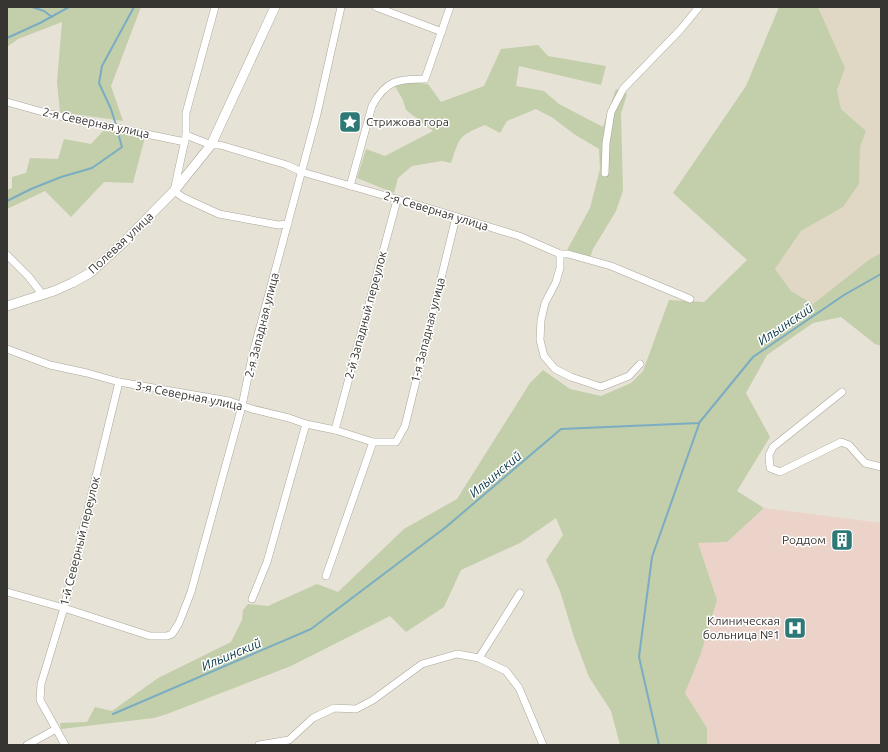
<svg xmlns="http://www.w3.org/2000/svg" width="888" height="752" font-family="Ubuntu,sans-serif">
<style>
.built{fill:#e0d7c5}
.medical{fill:#ebd3c9}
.green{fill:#c3ceaa}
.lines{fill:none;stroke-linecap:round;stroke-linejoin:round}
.stream{stroke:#7badc2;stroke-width:2}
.minor-casing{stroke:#aba69b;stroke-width:8}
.secondary-casing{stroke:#aba69b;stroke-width:10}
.minor{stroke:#fff;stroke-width:7}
.secondary{stroke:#fff;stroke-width:9}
.labels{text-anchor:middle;stroke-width:3;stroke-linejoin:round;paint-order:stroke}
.poi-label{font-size:12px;fill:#373531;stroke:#fff;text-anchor:end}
.street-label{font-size:12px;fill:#373531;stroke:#fff}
.water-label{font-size:13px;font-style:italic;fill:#073645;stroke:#fff}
</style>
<rect width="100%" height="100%" fill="#e7e2d6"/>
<polygon class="built" points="818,7 881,7 881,253 870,259 813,304 791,291 775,269 801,231 843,207 859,184 860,147 866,131 841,109 837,90 845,68"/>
<polygon class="medical" points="764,508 881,523 881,745 707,745 707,728 685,693 700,656 698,543 727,542"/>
<g class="green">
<polygon points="7,7 141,7 111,86 123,121 60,112 57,82 62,22 18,39 7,47"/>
<polygon points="779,7 818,7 845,68 837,90 841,109 866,131 860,147 859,184 843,207 801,231 775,269 791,291 813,304 870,259 881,253 881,346 875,344 841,317 813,323 767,355 746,393 770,437 737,491 764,508 727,542 698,543 717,600 700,656 685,693 707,728 707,745 620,745 611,711 589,677 574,637 560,591 546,560 563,535 556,518 520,543 461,570 444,607 406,632 390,616 291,666 167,714 154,718 61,729 60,723 87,722 95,707 112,711 158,678 231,642 242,620 243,610 248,604 268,606 317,584 338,592 404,529 457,499 530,383 543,370 570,389 601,396 631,383 643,371 669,300 704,302 747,260 673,193 746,86"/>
<path d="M 538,45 L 548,56 L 606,66 L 601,85 L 519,66 L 516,86 L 544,91 L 559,104 L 603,127 L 616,89 L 627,94 L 621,114 L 623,191 L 616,211 L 593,249 L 590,258 L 566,252 L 590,208 L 600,169 L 599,149 L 574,134 L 553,118 L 536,109 L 507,121 L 500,133 L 485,125 C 458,136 460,137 451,163 L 442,161 L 412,166 L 398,178 L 394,193 L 357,178 L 366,149 L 385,156 L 433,131 L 406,110 L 403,100 L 395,86 L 412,82 L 428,84 L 441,102 L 484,86 L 501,49 Z"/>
<polygon points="104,130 145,137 133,183 104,182 71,217 45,191 7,209 7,190 12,188 12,177 26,173 30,158 58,159 64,139 91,144"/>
</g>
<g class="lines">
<g class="stream">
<polyline points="32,7 44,11 52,17"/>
<polyline points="7,38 40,23 69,7"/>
<polyline points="116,125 111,109 99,83 102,66 134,7"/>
<polyline points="7,201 31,189 61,177 92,168 122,147 117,129"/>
<polyline points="113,714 311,629 446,527 561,429 699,423 753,357 844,295 881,274"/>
<polyline points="659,745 639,657 652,557 699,424"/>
</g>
<g class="minor-casing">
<g id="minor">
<polyline points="376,7 442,32"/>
<polyline points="7,102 50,114 185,142"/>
<polyline points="186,135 186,113 215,7"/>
<polyline points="605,173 606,143 611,112 623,89 681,29 699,7"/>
<path d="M 350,186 L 372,106 C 386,80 398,79 425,79 L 450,7"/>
<polyline points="288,224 278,225 219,214 184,198 174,191 186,135 211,145 220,145 287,165 302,172 428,208 519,236 560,254 568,254 611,266 690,299"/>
<polyline points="560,254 560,268 556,282 545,303 541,320 540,340 544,356 555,369 571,377 601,387 629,376 640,364"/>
<polyline points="7,255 29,277 42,294"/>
<polyline points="7,349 50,365 87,373 119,382 229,401 252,409 289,418 306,424 335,430 373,442 396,442 405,426 456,217"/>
<polyline points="842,392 773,447 769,455 770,468 780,472 841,442 849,445 865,463 881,467"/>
<polyline points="335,430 397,200"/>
<polyline points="326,576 373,442"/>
<polyline points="7,592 64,608 150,636 167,636 172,634 179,623 191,592 242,406 252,357 317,114 341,7"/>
<polyline points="252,599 267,562 306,424"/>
<polyline points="479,658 520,593"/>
<polyline points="27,745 56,729"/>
<polyline points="65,745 40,700 41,684 64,608 119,382"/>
<polyline points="259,745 289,740 313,718 334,708 356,709 373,700 422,664 457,654 479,658 506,671 519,688 543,745"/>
</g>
</g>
<g class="secondary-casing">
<polyline id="secondary" points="7,306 54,291 72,283 90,273 122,244 174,191 211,145 275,7"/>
</g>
<use href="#minor" class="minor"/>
<use href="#secondary" class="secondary"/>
</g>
<defs>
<g id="sight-square" transform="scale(1.15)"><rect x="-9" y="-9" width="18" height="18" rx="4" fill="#2e7875" stroke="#fff"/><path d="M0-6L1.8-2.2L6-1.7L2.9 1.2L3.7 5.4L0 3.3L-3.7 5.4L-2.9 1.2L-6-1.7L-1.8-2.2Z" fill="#fff"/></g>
<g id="building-square" transform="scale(1.15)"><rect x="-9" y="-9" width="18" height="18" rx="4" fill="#2e7875" stroke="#fff"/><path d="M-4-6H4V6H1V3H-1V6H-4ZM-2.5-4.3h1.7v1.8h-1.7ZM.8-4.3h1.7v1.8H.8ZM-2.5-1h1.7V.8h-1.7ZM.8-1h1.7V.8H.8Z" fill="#fff"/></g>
<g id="hospital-square" transform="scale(1.15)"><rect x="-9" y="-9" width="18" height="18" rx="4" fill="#2e7875" stroke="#fff"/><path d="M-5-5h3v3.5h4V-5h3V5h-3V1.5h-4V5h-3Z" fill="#fff"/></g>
</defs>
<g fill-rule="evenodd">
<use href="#sight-square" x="350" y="122"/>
<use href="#building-square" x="842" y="540"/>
<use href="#hospital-square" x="795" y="628"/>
</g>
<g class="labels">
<g class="poi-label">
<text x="366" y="126" text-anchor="start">Стрижова гора</text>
<text x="826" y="544">Роддом</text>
<text x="780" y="625">Клиническая<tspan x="780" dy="14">больница №1</tspan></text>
</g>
<g class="street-label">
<text transform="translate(96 123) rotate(12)" y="4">2-я Северная улица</text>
<text transform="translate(436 211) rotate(17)" y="4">2-я Северная улица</text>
<text transform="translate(121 243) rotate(-43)" y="4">Полевая улица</text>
<text transform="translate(366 315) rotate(-75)" y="4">2-й Западный переулок</text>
<text transform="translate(262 325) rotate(-76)" y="4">2-я Западная улица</text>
<text transform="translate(428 330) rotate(-76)" y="4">1-я Западная улица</text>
<text transform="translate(189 396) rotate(11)" y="4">3-я Северная улица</text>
<text transform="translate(80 541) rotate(-76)" y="4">1-й Северный переулок</text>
</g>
<g class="water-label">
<text transform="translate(785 324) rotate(-34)" y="5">Ильинский</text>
<text transform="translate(495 474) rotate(-40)" y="5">Ильинский</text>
<text transform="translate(231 654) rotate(-23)" y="5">Ильинский</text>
</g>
</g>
<rect width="888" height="752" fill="none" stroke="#373531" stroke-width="16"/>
</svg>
